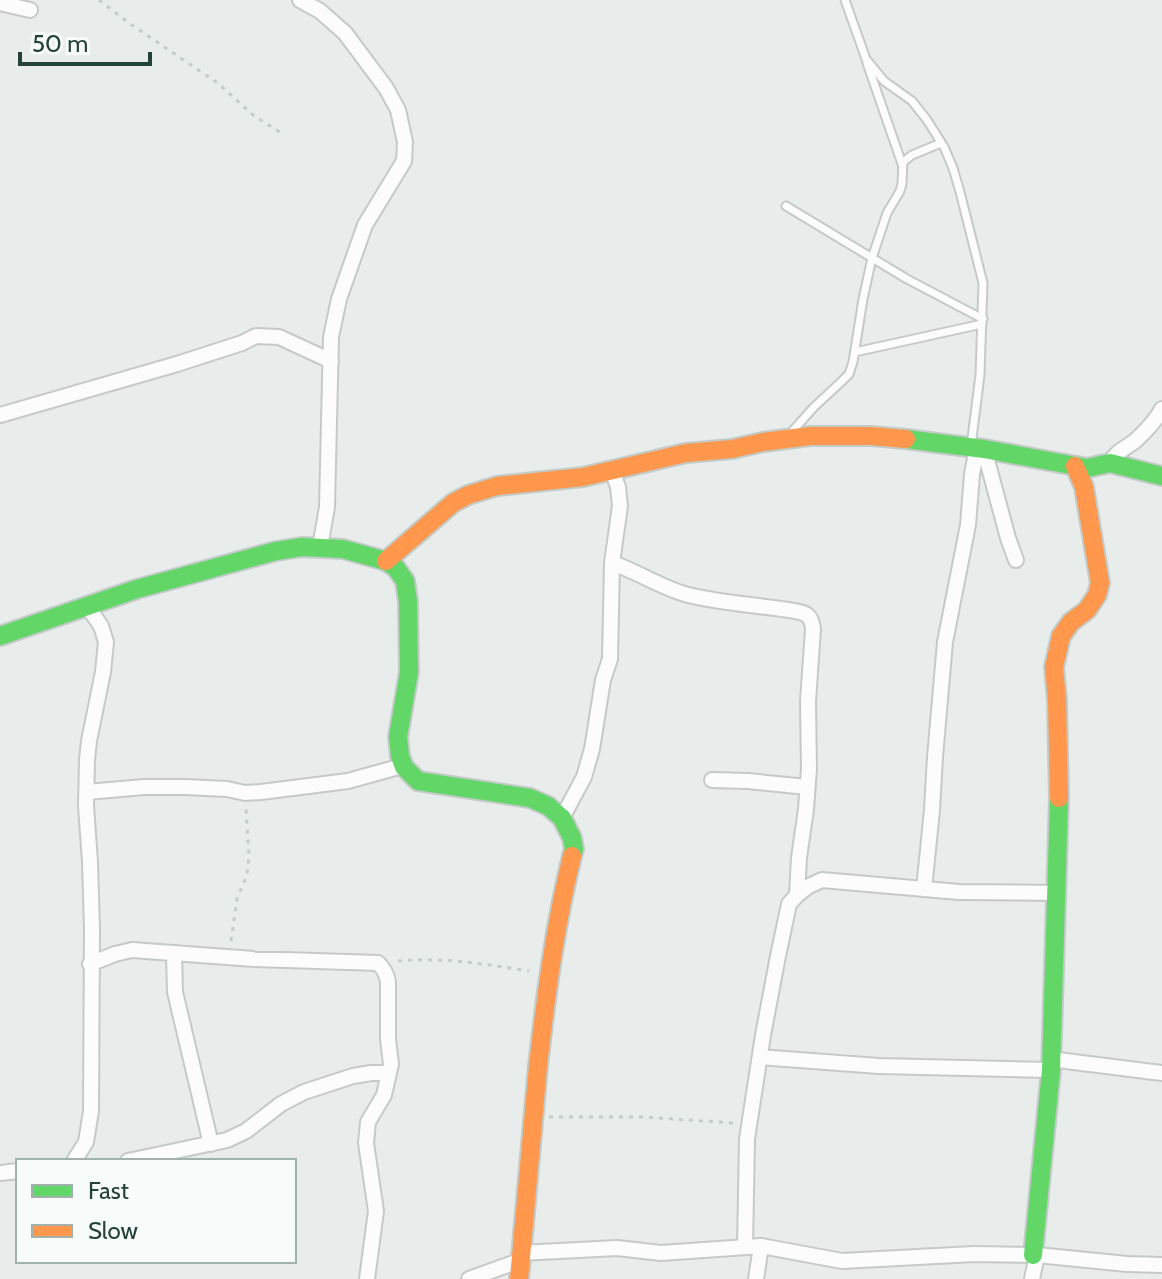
<svg xmlns="http://www.w3.org/2000/svg" width="1162" height="1279" font-family="Cabin,sans-serif">
<style>
.lines{fill:none;stroke-linecap:round;stroke-linejoin:round}
.lane-casing{stroke:#c5cac8;stroke-width:11}
.street-casing{stroke:#c5cac8;stroke-width:18}
.fast-casing{stroke:#c3cbc8;stroke-width:22}
.slow-casing{stroke:#c3cbc8;stroke-width:22}
.path{stroke:#c3ccc9;stroke-width:3;stroke-dasharray:4 6;stroke-linecap:butt}
.lane{stroke:#fcfcfc;stroke-width:7}
.street{stroke:#fcfcfc;stroke-width:14}
.fast{stroke:#63d668;stroke-width:18}
.slow{stroke:#ff974d;stroke-width:18}
</style>
<rect width="100%" height="100%" fill="#e8edeb"/>
<g class="lines">
<g class="lane-casing">
<g id="lane">
<polyline points="845,0 866,59 884,81 912,101 927,120 944,147 953,168 960,192 983,283 980,375 971,446"/>
<polyline points="867,63 902,164"/>
<polyline points="786,206 907,279 983,319"/>
<polyline points="855,352 982,324"/>
<polyline points="789,435 814,407 841,382 849,374 853,362 863,299 872,258 887,213 900,191 902,184 903,162 912,155 941,143"/>
</g>
</g>
<g class="street-casing">
<g id="street">
<polyline points="300,0 320,11 345,33 386,88 398,110 405,142 404,161 365,225 339,299 331,337 327,507 320,547"/>
<polyline points="0,3 30,10"/>
<polyline points="0,415 177,364 242,343 256,336 279,337 331,361"/>
<polyline points="984,449 1008,538 1016,560"/>
<path d="M 1110,463 C 1115,452 1126,448 1135,441 C 1146,431 1155,422 1162,409"/>
<path d="M 612,563 C 639,572 661,588 688,595 C 721,603 756,605 789,610 C 804,613 811,612 813,629 L 808,701 L 809,769 L 806,809 L 799,858 L 797,895"/>
<polyline points="712,780 748,781 807,787"/>
<polyline points="87,792 144,787 186,787 227,789 245,793 261,792 348,781 402,766"/>
<polyline points="562,818 584,777 592,749 603,680 610,659 612,563 620,506 618,487 612,470"/>
<polyline points="924,889 932,810 935,757 945,642 968,525 972,474 977,448"/>
<polyline points="174,953 175,992 211,1144"/>
<path d="M 90,964 L 115,954 L 132,950 L 254,959 L 378,963 C 384,969 387,974 388,982 L 388,1039 L 391,1064 L 384,1095 L 368,1122 L 366,1143 L 376,1211 L 367,1279"/>
<polyline points="760,1057 879,1066 1051,1070"/>
<polyline points="1050,1059 1162,1073"/>
<polyline points="74,1161 86,1142 91,1111 92,929 90,862 86,806 87,760 89,741 103,672 106,642 101,626 88,607"/>
<polyline points="128,1161 227,1140 246,1131 281,1104 304,1092 353,1076 371,1073 388,1073"/>
<polyline points="0,1173 18,1171"/>
<polyline points="745,1247 747,1139 763,1035 778,956 789,904 797,895 809,886 822,880 959,892 1057,893"/>
<polyline points="520,1253 617,1248 661,1253 761,1246 842,1261 974,1254 1037,1255 1127,1264 1162,1265"/>
<polyline points="469,1279 519,1261"/>
<polyline points="756,1279 761,1246"/>
<polyline points="1032,1279 1037,1255"/>
</g>
</g>
<g class="fast-casing">
<g id="fast">
<polyline points="906,439 984,449 1087,468 1110,463 1162,476"/>
<polyline points="0,636 137,589 276,551 302,547 343,549 386,561 396,568 405,581 408,601 409,672 398,737 400,756 404,767 418,781 530,798 548,806 562,818 572,838 574,849 572,856"/>
<polyline points="1033,1255 1051,1070 1059,798"/>
</g>
</g>
<g class="slow-casing">
<g id="slow">
<polyline points="386,561 453,503 468,495 497,486 583,477 686,453 732,449 763,442 810,436 871,436 906,439"/>
<polyline points="1059,798 1057,700 1054,667 1061,636 1071,622 1087,610 1097,595 1100,583 1084,487 1075,466"/>
<path d="M 519,1279 C 525,1208 531,1137 538,1066 C 546,995 555,925 572,856"/>
</g>
</g>
<g class="path">
<polyline points="99,0 129,23 219,84 253,115 281,133"/>
<polyline points="231,941 237,899 247,875 249,856 246,808"/>
<path d="M 398,961 C 445,957 483,964 529,971"/>
<polyline points="549,1117 642,1117 734,1123"/>
</g>
<use href="#lane" class="lane"/>
<use href="#street" class="street"/>
<use href="#fast" class="fast"/>
<use href="#slow" class="slow"/>
</g>
<rect x="16" y="1159" width="280" height="104" fill="#f7fbf9" stroke="#a3b1ac" stroke-width="2"/>
<rect x="32" y="1185" width="40" height="12" fill="#63d668" stroke="#a3b1ac" stroke-width="2"/>
<text x="88" y="1199" font-size="24" fill="#244239">Fast</text>
<rect x="32" y="1225" width="40" height="12" fill="#ff974d" stroke="#a3b1ac" stroke-width="2"/>
<text x="88" y="1239" font-size="24" fill="#244239">Slow</text>
<path d="M20 52v12h130v-12" fill="none" stroke="#244239" stroke-width="4"/>
<text x="32" y="52" font-size="24" fill="#244239" stroke="#f7fbf9" stroke-width="6" paint-order="stroke">50 m</text>
</svg>
